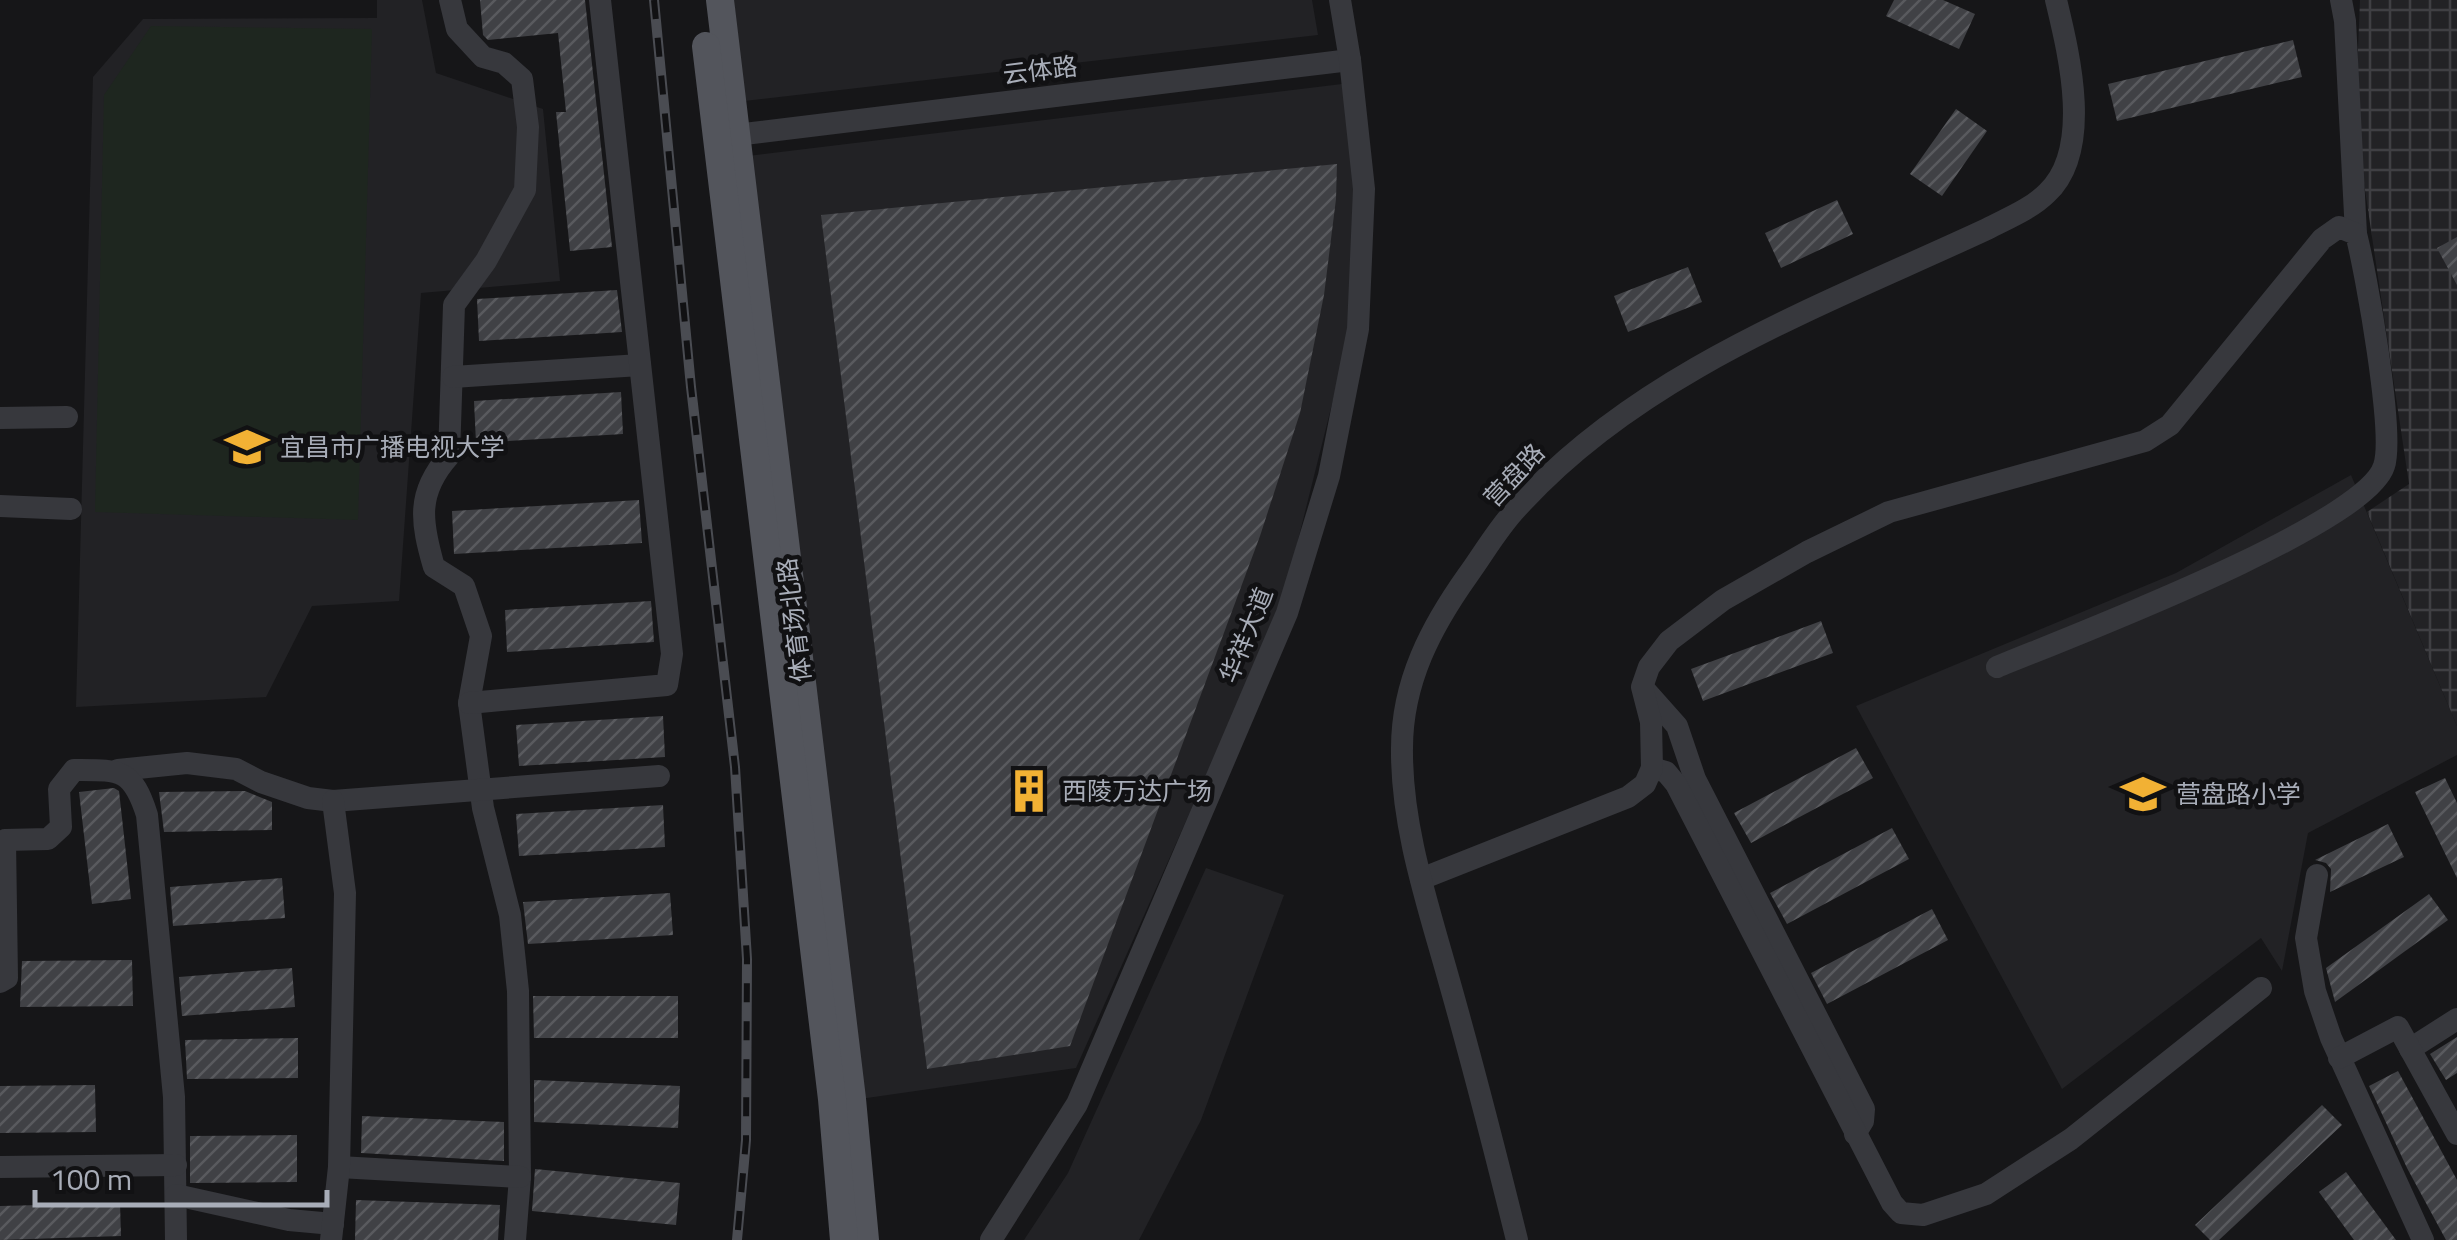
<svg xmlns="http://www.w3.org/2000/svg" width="2457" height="1240" font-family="'Titillium Web','Noto Sans SC',sans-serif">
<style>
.built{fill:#222225}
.industrial{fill:url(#industrial-grid)}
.grass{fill:#1e261f}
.building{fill:url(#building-hatch)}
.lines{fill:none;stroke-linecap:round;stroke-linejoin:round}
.minor{stroke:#37383d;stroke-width:22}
.major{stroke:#53555c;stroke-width:28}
.rail-casing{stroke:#4a4c52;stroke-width:10}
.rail{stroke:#111113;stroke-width:6;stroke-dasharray:19;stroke-linecap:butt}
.labels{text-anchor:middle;stroke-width:9;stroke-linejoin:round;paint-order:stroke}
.street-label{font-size:25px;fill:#a8adb8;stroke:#111113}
.poi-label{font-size:25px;fill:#a8adb8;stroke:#111113;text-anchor:start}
</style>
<defs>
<pattern id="industrial-grid" width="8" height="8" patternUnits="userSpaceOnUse" patternTransform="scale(2.5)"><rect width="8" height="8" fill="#222225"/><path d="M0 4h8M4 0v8" fill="none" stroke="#3f3f43"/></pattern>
<pattern id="building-hatch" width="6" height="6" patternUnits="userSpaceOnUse" patternTransform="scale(2.5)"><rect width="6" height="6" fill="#404145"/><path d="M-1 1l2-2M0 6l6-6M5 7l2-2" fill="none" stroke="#595a5e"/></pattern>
</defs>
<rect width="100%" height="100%" fill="#161618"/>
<g class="built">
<polygon points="377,0 422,0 436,73 543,109 560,281 421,293 399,601 312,606 266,697 76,707 93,77 143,19 377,18"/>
<polygon points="734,0 1312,0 1318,35 744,101"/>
<polygon points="1342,84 1359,190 1351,328 1281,608 1076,1068 860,1099 748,156"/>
<polygon points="2351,475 2457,726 2457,755 2308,833 2282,971 2261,938 2062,1089 1856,706 2176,573"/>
<polygon points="1206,868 1284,895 1201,1120 1139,1240 1024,1240 1068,1173"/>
</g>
<polygon class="industrial" points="2360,0 2457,0 2457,726 2367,512 2409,484 2355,123"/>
<polygon class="grass" points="151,26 372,29 358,520 95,512 104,95"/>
<g class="building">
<polygon points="480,0 585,0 612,247 570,251 556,112 566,112 558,33 488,40 483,35"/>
<polygon points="1894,0 1943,0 1975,14 1959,49 1886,16"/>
<polygon points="2293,40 2302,77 2117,121 2108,84"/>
<polygon points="1956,109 1987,131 1942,196 1910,174"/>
<polygon points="1337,164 1336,199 1324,295 1300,413 1260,536 1070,1046 927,1069 821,215"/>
<polygon points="1837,200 1853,234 1781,268 1765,233"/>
<polygon points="2457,237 2457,285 2437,248"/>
<polygon points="1688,267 1702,302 1628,332 1614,296"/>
<polygon points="617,290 622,332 479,341 477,299"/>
<polygon points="621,392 623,434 476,443 474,401"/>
<polygon points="639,500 642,543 454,554 452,511"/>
<polygon points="651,601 654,642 507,652 505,610"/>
<polygon points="1821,621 1833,653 1703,701 1691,669"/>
<polygon points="663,716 665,757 519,766 516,725"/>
<polygon points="1856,748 1873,778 1751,843 1734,813"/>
<polygon points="2445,778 2457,803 2457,878 2415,792"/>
<polygon points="114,788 119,791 131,899 92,904 79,792"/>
<polygon points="245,791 272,802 272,830 164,832 159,792"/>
<polygon points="663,805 665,847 519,856 516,814"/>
<polygon points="2388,824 2404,857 2330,892 2331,869 2326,863 2315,860"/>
<polygon points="1892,828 1909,859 1787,924 1770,893"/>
<polygon points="282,878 285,918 173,926 170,887"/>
<polygon points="670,893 673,935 528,944 523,902"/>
<polygon points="2429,894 2448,920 2335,1002 2326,968"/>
<polygon points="1932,909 1948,940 1827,1004 1811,973"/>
<polygon points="132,960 133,1006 20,1007 22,961"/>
<polygon points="292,968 295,1007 182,1016 179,977"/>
<polygon points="533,996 678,996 678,1038 534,1038"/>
<polygon points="2457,1037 2457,1073 2446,1080 2430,1054"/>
<polygon points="298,1038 298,1078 187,1079 185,1040"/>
<polygon points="2398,1071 2457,1180 2457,1240 2446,1240 2407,1168 2369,1086"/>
<polygon points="534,1080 680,1086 678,1128 534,1122"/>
<polygon points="95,1085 96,1132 0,1133 0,1086"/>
<polygon points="2322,1105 2342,1125 2219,1240 2210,1240 2195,1225"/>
<polygon points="362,1116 504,1122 504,1161 361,1153"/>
<polygon points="297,1135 297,1182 190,1183 190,1136"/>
<polygon points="535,1169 680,1183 676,1225 532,1211"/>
<polygon points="2346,1172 2396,1240 2354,1240 2319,1192"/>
<polygon points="356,1200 500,1205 498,1240 355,1240"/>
<polygon points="120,1203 121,1236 0,1240 0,1206"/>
</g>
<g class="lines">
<g class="minor">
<path d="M 450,0 L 457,29 L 483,57 L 504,63 L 522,79 L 528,127 L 525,190 L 486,261 L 454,305 L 449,456 C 416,493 421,522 434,567 L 464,586 L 481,636 L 469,703 L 483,808 L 510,915 L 518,991 L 520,1177 L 515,1240"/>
<polyline points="2341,0 2345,21 2356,234"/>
<polyline points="736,135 1350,60"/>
<polyline points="453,377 640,365"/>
<polyline points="0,418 67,417"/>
<polyline points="0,506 71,509"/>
<polyline points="1645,690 1677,726 1695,779 1864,1109 1863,1121 1855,1134"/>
<polyline points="469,703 667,685 672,654 600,0"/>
<polyline points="1652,768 1666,772 1676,784 1892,1203 1901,1213 1923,1215 1986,1194 2071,1139 2261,988"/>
<polyline points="118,770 187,763 236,769 261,782 308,798 333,801 659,776"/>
<polyline points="2317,875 2306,938 2315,991 2331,1038 2423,1240"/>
<path d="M 1421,879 L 1628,797 L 1645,784 L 1652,768 L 1651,722 L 1642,687 L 1649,667 L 1669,641 L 1723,600 L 1807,552 L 1889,512 L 2145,441 L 2170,425 L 2322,239 L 2339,227 L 2356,234 C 2366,272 2395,434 2384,466 C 2365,526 2064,639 1997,667"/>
<path d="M 0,982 L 7,978 L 5,840 L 48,839 L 61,827 L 59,789 L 74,770 C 120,770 132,768 147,815 L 174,1097 L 176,1240"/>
<polyline points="2410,1049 2457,1019"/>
<polyline points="2339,1058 2398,1027 2457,1134"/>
<polyline points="0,1167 176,1165"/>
<polyline points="339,1167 520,1177"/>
<polyline points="176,1195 289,1220 333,1224"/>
<polyline points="331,1240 339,1167 345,893 333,801"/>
<polyline points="991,1240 1077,1104 1287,613 1329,476 1358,329 1364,189 1350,60 1340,0"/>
<path d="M 1517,1240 C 1496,1155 1474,1069 1450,984 C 1429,908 1401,828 1402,748 C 1402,682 1431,627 1468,575 C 1484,553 1498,528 1517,508 C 1640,371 1824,305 1987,229 C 2008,218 2031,209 2047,193 C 2093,150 2069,54 2056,0"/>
</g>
<g class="major">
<polyline points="720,0 852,1099 865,1240"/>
<polyline points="706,46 832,1099 844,1240"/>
</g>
<g class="rail-casing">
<polyline id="rail" points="654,0 691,387 735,767 747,959 746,1140 737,1240"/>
</g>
<use href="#rail" class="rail"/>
</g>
<defs>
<g id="school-bare" transform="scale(3.45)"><path d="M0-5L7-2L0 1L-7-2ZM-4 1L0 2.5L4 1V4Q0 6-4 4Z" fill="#f2b134" stroke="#111113" stroke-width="2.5" paint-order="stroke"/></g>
<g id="building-bare" transform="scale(3.45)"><path d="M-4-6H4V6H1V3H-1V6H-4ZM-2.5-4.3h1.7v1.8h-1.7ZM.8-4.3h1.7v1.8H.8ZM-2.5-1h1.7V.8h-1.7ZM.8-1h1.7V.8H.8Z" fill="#f2b134" stroke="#111113" stroke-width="2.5" paint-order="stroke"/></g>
</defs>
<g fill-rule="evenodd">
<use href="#school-bare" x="247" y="447"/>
<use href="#building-bare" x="1029" y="791"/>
<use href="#school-bare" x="2143" y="794"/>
</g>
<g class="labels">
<g class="street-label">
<text transform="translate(1040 70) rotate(-7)" y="9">云体路</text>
<text transform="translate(1514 475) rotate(-47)" y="9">营盘路</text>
<text transform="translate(794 620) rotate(-97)" y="9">体育场北路</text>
<text transform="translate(1246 635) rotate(-68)" y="9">华祥大道</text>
</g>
<g class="poi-label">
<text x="280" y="456">宜昌市广播电视大学</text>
<text x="1062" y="800">西陵万达广场</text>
<text x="2176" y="803">营盘路小学</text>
</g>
</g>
<path d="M35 1190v15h292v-15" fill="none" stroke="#a8adb8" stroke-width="5"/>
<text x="50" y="1190" font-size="30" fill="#a8adb8" stroke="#111113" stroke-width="8" paint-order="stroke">100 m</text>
</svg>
